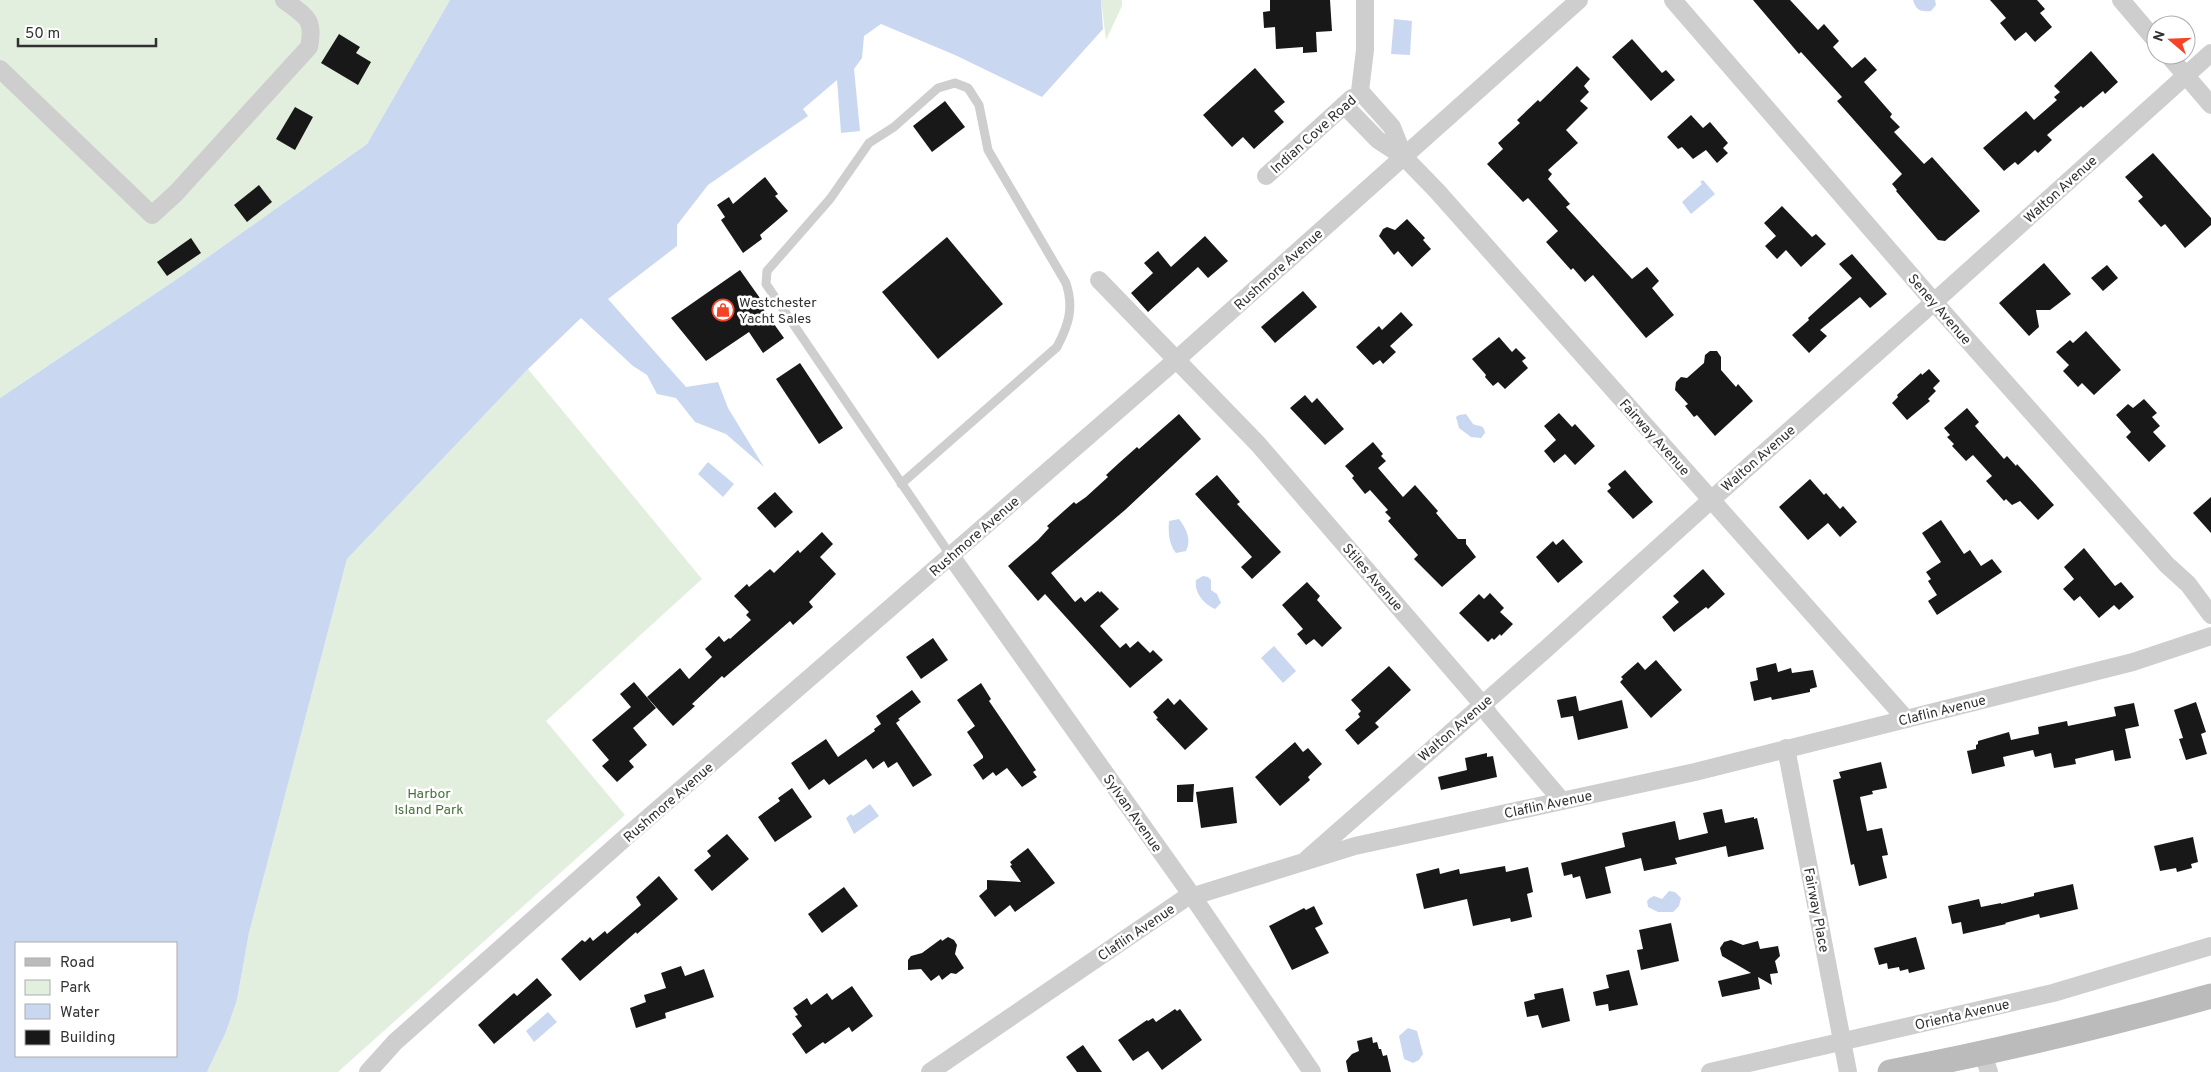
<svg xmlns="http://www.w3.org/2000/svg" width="2211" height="1072" font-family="Overpass,sans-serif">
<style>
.green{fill:#e3efde}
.water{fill:#c9d8f0;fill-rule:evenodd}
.building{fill:#181818}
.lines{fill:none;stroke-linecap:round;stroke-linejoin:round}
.lane{stroke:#cecece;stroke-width:9}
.street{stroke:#cecece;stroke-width:18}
.secondary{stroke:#bbb;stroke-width:25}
.labels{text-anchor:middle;stroke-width:5;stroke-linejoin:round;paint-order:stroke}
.street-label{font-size:14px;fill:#313131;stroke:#fff}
.poi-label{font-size:14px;fill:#313131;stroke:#fff;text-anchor:start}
.park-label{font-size:14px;fill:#487139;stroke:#fff}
</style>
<rect width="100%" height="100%" fill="#fff"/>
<g class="green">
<polygon points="0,0 450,0 367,144 177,279 0,398"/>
<polygon points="1101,0 1122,0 1122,6 1106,40"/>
<polygon points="528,369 702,579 546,721 625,815 338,1072 207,1072 226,1032 237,1000 249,933 347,559"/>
</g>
<g class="water">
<path d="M 450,0 L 1101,0 L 1103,29 L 1042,97 L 955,55 L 881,24 L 864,36 L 862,58 L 854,69 L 860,131 L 841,133 L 837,80 L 803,109 L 808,116 L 708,185 L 677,225 L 677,246 L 608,299 L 686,387 L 718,382 L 728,408 L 764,467 L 726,434 L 695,422 L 676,398 L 657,394 L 647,375 L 633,366 L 581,318 L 528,369 L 347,559 L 249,933 L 237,1000 L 226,1032 L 207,1072 L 0,1072 L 0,398 L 177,279 L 367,144 ZM 16,943 L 176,943 L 176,1056 L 16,1056 Z"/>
<path d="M 1913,0 L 1935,0 L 1936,5 L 1931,11 C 1920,12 1916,10 1913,0 Z"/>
<polygon points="1394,19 1412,21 1410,55 1391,54"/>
<polygon points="1703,180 1715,194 1691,214 1682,202 1702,184 1700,182"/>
<path d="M 1466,414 L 1473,424 C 1479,427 1484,424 1485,433 L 1481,438 L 1471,437 L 1459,428 L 1456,417 L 1459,415 Z"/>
<polygon points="708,462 734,484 723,497 698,474"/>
<path d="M 1179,519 C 1186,529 1192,539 1186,551 L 1176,553 C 1169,545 1168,532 1169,521 Z"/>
<path d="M 1203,576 L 1208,577 L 1211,580 L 1211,590 L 1217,594 L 1221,603 L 1215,609 C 1204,604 1194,593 1196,580 Z"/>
<polygon points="1274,646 1296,671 1283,683 1261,658"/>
<polygon points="870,804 879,816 854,834 846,818 851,814 853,816"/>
<polygon points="1669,891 1675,892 1681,898 1679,906 1673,912 1658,912 1648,907 1647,901 1650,898 1654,896 1662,899"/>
<polygon points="548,1012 557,1022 534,1042 526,1031"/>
<polygon points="1408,1028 1417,1031 1423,1054 1419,1060 1413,1063 1404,1059 1399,1036"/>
</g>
<g class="building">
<polygon points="1270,0 1330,0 1332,31 1316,32 1317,52 1303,53 1303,47 1276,49 1275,27 1264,28 1263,12 1270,11"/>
<polygon points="1753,0 1790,0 1818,30 1824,24 1839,41 1833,47 1852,68 1865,57 1877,70 1864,82 1892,114 1890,117 1900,127 1894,132 1924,164 1932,157 1980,211 1945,241 1938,240 1896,191 1897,190 1892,184 1902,174 1837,101 1842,97 1801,52 1799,54"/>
<polygon points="1990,0 2037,0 2045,9 2040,13 2052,27 2035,42 2026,32 2015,41 2000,23 2006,18"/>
<polygon points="339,34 360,47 356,53 371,62 358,85 321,63"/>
<polygon points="1632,39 1662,73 1666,70 1675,80 1651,101 1612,57"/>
<polygon points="2091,51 2118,82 2105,94 2103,91 2083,108 2081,106 2047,135 2052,140 2038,153 2035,150 2018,165 2015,162 2004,171 1983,148 2026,111 2034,120 2057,100 2054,97 2060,92 2054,86"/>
<polygon points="1577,66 1590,79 1584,86 1589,92 1580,101 1588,108 1566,130 1578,143 1548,170 1552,174 1548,179 1570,204 1566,207 1632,279 1647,267 1659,281 1652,288 1674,315 1646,338 1593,275 1585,282 1573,268 1571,270 1546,242 1558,231 1528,198 1523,202 1487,164 1503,149 1498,143 1520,123 1517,120 1538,100 1540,102"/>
<polygon points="1255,68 1285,102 1274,111 1284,122 1254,149 1243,137 1232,147 1203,115"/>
<polygon points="945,101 965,127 932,152 913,126"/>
<polygon points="295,107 313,117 295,150 276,139"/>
<polygon points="1691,115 1703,128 1710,122 1728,143 1723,148 1728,153 1717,163 1706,150 1693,159 1682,147 1678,149 1667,137"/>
<polygon points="2153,153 2211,218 2211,225 2185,248 2165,224 2161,227 2138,201 2143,197 2125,177"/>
<polygon points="765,177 778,194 775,196 788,211 760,235 762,239 743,253 721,220 725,217 717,205 729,197 733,204"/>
<polygon points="259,185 272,202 247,222 234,205"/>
<polygon points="1782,206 1812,237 1816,234 1826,244 1801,267 1786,250 1777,259 1765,246 1776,236 1764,223"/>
<polygon points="1407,219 1425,238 1423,240 1431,249 1412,267 1398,251 1394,255 1379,236 1383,229 1387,227 1395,230"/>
<polygon points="1205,236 1228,261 1208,278 1198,267 1148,312 1131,293 1153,273 1144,263 1158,251 1171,267"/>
<polygon points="947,237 1003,304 938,359 882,292"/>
<polygon points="191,238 201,253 167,276 157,262"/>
<polygon points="1852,254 1887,294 1870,308 1860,297 1820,330 1827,336 1809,353 1792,335 1809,320 1808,318 1852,278 1839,264"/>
<polygon points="2044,263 2071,294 2050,310 2036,310 2039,327 2029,336 1999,303"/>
<polygon points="2107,265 2118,278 2103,291 2091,278"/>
<polygon points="740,270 762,301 759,303 784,338 763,353 749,332 706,361 671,318"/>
<polygon points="1303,291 1317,307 1275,343 1261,327"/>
<polygon points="1401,312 1413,325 1390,346 1396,352 1383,364 1380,360 1373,365 1356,347 1379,326 1382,330"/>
<polygon points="2086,331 2121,370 2094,395 2082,383 2078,387 2063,371 2069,365 2056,352 2070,340 2073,343"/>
<polygon points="1499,337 1512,352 1516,348 1526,358 1522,361 1528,368 1505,389 1498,382 1493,386 1485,377 1486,375 1472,359"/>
<polygon points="1710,351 1717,351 1721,357 1721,370 1736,387 1738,384 1753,401 1715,436 1697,415 1694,417 1685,406 1688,404 1675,390 1676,382 1681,377 1687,378 1704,363 1705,355"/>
<polygon points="800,363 843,428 819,444 776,379"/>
<polygon points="1929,369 1940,381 1933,388 1936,391 1928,399 1930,401 1907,420 1892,403 1898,397 1897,395 1921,373 1922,375"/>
<polygon points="1305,395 1312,403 1317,398 1344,429 1325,445 1290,408"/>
<polygon points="2144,399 2157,413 2152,417 2160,426 2153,432 2166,446 2149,462 2126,437 2131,432 2116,415 2128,404 2133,408"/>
<polygon points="1967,408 1979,422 1975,426 2004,459 2007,456 2016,466 2017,464 2054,505 2038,520 2020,501 2012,505 2006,499 2004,501 1986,481 1992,476 1973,455 1966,461 1952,446 1954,444 1947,437 1950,435 1944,428"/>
<polygon points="1559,413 1572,427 1575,424 1595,446 1575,465 1565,454 1554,463 1544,451 1556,440 1544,426"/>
<polygon points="1179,414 1201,439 1125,510 1051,573 1075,602 1081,597 1085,602 1098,591 1100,593 1101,591 1119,609 1100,626 1120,648 1126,643 1130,648 1138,641 1150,653 1153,650 1163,660 1130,688 1045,594 1038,601 1008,566 1038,540 1049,528 1047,526 1074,502 1076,504 1086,497 1108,477 1106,475 1119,463 1137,447 1139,449"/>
<polygon points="1373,442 1383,454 1381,456 1386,461 1378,468 1403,497 1415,485 1438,511 1436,513 1458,539 1466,539 1466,544 1476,557 1442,587 1414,559 1418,555 1388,521 1391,518 1385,512 1388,510 1370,490 1365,494 1352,478 1354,476 1345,466"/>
<polygon points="1625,470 1653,502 1633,519 1607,491 1611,488 1608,484"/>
<polygon points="1217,475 1240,502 1237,504 1281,552 1252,579 1241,567 1252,557 1195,494"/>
<polygon points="1810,479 1824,495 1826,493 1840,509 1843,506 1857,522 1840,537 1828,523 1808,540 1779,507"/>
<polygon points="775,492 793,512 775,528 757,508"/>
<polygon points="2211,497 2211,533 2193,513"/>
<polygon points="1941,520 1964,554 1970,550 1981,566 1992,559 2002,572 1937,615 1928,601 1937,595 1928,581 1931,579 1926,572 1941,562 1922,533"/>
<polygon points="822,532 833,544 820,557 836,574 809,602 813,607 793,625 790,621 724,678 722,676 692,704 695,706 673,726 647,697 680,668 689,679 712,657 705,649 719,636 724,642 729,638 730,639 751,620 746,615 749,612 734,596 747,584 749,587 770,569 774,573 798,550 800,553"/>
<polygon points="1563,539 1583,562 1558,583 1536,557 1553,541 1556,545"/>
<polygon points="2084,548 2115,586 2121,582 2134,597 2119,610 2114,605 2099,618 2080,596 2074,601 2063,589 2074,579 2064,567"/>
<polygon points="1703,569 1725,594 1708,609 1706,607 1674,632 1662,617 1679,602 1673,596"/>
<polygon points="1307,582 1320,596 1317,600 1342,628 1322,647 1314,639 1306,645 1297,634 1303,629 1282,605"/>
<polygon points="1490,593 1504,608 1500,612 1513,624 1501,636 1500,634 1494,640 1492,638 1488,642 1459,613 1479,594 1484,599"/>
<polygon points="933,638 948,660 921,679 906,657"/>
<polygon points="1656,660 1682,690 1651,718 1620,682 1623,679 1621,677 1638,662 1645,670"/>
<polygon points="1776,663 1778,672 1791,668 1792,673 1813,670 1817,687 1810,689 1810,692 1772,700 1771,697 1754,701 1750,682 1758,680 1756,668"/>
<polygon points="1389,666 1411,690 1375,723 1379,727 1358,745 1345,730 1360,717 1358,714 1361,711 1351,700"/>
<polygon points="634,682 656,708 633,728 647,745 629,761 634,767 617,782 602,766 609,760 592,740 631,707 620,694"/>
<polygon points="981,683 991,699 989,701 1036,770 1033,772 1037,777 1022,787 1007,768 996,776 993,772 983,780 973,765 983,758 983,756 967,732 975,726 957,700"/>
<polygon points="912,690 921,702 898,719 900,720 896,723 932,775 913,787 897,762 888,768 884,761 873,769 866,759 829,785 824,779 809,790 791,763 826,739 838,757 875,731 874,729 881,724 876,716"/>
<polygon points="1576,696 1579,711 1622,700 1628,728 1578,740 1573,716 1561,718 1557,700"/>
<polygon points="1168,698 1174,705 1180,699 1208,729 1185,750 1156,719 1158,718 1153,712"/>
<polygon points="2196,702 2206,732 2201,734 2207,754 2186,760 2179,739 2183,738 2174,710"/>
<polygon points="2134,703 2139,726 2125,729 2131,758 2115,761 2113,750 2075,759 2076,764 2054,768 2051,753 2035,757 2033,750 2003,757 2005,766 1972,774 1967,751 1976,749 1976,745 1978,744 1978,741 2009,732 2011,740 2039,734 2038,727 2067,721 2068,726 2116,716 2114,707"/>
<polygon points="1295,742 1303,752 1308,748 1322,764 1308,777 1310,780 1280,806 1255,777"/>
<polygon points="1487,753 1487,757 1493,756 1497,777 1441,790 1438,777 1467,770 1465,758"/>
<polygon points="1881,762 1887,788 1872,791 1873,794 1860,797 1867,831 1882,828 1888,855 1882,856 1887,878 1859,886 1854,864 1851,865 1833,780 1841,778 1839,772"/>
<polygon points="1194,784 1193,802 1177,802 1177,785"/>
<polygon points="1233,787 1237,823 1201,828 1196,792"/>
<polygon points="792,788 812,817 775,842 758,817 780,801 778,798"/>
<polygon points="1722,809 1725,823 1754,817 1754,819 1757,818 1764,849 1728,857 1726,846 1675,858 1677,864 1644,871 1641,858 1605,867 1611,893 1586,899 1580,876 1573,878 1572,874 1564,876 1561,863 1625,847 1622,833 1675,821 1679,840 1708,833 1703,813"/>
<polygon points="727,834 749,859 712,891 694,870 711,856 707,851"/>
<polygon points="2193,837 2198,862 2191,864 2192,868 2177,872 2176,868 2160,871 2154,846"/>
<polygon points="1028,848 1055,883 1015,912 1010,905 995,917 979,896 987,889 987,880 1021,882 1010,866 1012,865 1010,862"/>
<polygon points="1505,866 1506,872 1528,867 1533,892 1527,894 1532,917 1511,922 1510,918 1473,926 1467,899 1424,909 1416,874 1439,868 1440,874 1459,869 1460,874"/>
<polygon points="659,876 678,899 637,934 636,932 580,981 561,959 582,940 585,942 590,937 593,941 605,931 607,934 641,905 636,897"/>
<polygon points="2073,884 2078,909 2040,918 2039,914 2005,923 2006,924 1963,934 1961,922 1952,924 1948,906 1979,899 1981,907 2001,903 2001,904 2034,896 2034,893"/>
<polygon points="844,887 858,906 822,933 808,914"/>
<polygon points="1314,906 1323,924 1315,928 1329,953 1292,970 1269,926 1304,908 1306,910"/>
<polygon points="1671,923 1679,961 1641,970 1637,950 1643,949 1639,930"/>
<polygon points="948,937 954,940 957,945 955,954 964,968 956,974 951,973 942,980 939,975 931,981 921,969 908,970 908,960 911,956 922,953 941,939 942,941"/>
<polygon points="1916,937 1925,969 1909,973 1908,969 1900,971 1899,967 1888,969 1887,963 1879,965 1874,948"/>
<polygon points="1731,940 1743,945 1758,941 1760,949 1778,946 1780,956 1775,961 1778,973 1770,974 1772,985 1758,977 1760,989 1722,997 1718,981 1751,973 1722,956 1720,948 1724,942"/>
<polygon points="681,966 685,976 704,969 714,997 665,1013 666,1018 636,1028 630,1008 646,1002 644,995 666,988 661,973"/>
<polygon points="1629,970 1638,1005 1609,1011 1608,1004 1596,1006 1593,992 1609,988 1606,975"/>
<polygon points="537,978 552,995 494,1044 478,1025 514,993 517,996"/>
<polygon points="852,986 873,1016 852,1032 849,1027 825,1044 823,1042 806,1054 792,1034 802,1026 795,1016 798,1015 793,1008 807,998 811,1005 827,993 832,1000"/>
<polygon points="1563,988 1570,1021 1542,1028 1538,1015 1527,1017 1524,1002 1535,999 1534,994"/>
<polygon points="1175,1009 1177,1011 1180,1009 1202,1040 1162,1070 1148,1051 1133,1061 1118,1040 1147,1020 1148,1021 1153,1018 1156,1022"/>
<polygon points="1372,1037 1373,1043 1377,1042 1379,1049 1381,1049 1383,1056 1387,1055 1391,1072 1348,1072 1346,1061 1352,1054 1359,1051 1357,1041"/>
<polygon points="1083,1045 1102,1072 1077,1072 1066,1057"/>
</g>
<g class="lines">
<path class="lane" d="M 901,484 L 1057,347 C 1069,324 1074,308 1066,283 L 988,150 L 979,105 L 968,88 L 955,83 L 938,88 L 894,127 L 869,143 L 830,199 L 767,271 L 766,284 L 951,556"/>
<g class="street">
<polyline points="1365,0 1365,50 1360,91 1392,127 1404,157"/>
<polyline points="1673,0 1934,302 2167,565 2188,584 2211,615"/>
<polyline points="2121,0 2156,41"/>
<polyline points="2168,55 2211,105"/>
<path d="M 0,69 L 152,215 L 176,193 L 309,47 C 315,18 305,16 284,0"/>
<polyline points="1344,105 1378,140 1404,157 1437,191 1906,719"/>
<polyline points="1266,176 1352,98"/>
<polyline points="1099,280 1258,444 1482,704 1490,716 1562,801"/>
<polyline points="951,556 1193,897 1312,1072"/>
<polyline points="1786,748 1848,1072"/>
<polyline points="1307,859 1546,649 1711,500 1934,302 2211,53"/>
<polyline points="1983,1054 1989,1072"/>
<polyline points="368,1072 395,1042 626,837 1176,360 1579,0"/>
<polyline points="930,1072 1184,899 1355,846 1695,772 2133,662 2211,636"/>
<polyline points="1710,1072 2053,993 2211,946"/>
</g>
<path class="secondary" d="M 1890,1072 C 1998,1051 2105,1026 2211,996"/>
</g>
<defs>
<g id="shop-ring" transform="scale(1.125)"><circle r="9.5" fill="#fff" stroke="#f44327" stroke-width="1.5"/><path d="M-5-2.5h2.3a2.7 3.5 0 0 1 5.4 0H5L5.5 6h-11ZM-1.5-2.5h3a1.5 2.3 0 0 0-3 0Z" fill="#f44327"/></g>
</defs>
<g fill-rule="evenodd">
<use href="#shop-ring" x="723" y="310"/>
</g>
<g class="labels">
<g class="street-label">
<text transform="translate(1313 134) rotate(-42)" y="5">Indian Cove Road</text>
<text transform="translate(2060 189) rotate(-42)" y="5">Walton Avenue</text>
<text transform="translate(1278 269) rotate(-42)" y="5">Rushmore Avenue</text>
<text transform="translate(1940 309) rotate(49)" y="5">Seney Avenue</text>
<text transform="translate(1655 437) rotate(48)" y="5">Fairway Avenue</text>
<text transform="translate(1758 458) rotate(-41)" y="5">Walton Avenue</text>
<text transform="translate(974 536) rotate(-41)" y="5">Rushmore Avenue</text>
<text transform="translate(1373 577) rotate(49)" y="5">Stiles Avenue</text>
<text transform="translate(1942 710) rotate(-14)" y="5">Claflin Avenue</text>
<text transform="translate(1455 728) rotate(-41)" y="5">Walton Avenue</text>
<text transform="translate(668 802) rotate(-41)" y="5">Rushmore Avenue</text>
<text transform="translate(1548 804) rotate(-12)" y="5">Claflin Avenue</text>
<text transform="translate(1133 813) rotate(55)" y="5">Sylvan Avenue</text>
<text transform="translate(1817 910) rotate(79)" y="5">Fairway Place</text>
<text transform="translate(1136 932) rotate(-34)" y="5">Claflin Avenue</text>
<text transform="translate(1962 1014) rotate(-13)" y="5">Orienta Avenue</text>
</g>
<g class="poi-label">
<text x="739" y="307">Westchester<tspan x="739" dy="16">Yacht Sales</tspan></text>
</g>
<g class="park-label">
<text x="429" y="798">Harbor<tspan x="429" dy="16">Island Park</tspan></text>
</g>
</g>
<rect x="15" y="942" width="162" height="115" fill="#ffffff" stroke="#adadad"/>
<rect x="25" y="958" width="25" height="8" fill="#bbbbbb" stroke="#adadad"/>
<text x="60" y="967" font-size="15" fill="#313131">Road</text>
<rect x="25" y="980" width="25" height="15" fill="#e3efde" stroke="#adadad"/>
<text x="60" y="992" font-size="15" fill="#313131">Park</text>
<rect x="25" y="1004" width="25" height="15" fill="#c9d8f0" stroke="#adadad"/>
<text x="60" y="1017" font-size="15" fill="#313131">Water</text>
<rect x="25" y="1030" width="25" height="15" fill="#181818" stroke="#adadad"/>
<text x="60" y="1042" font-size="15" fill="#313131">Building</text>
<g transform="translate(2171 40) rotate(289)"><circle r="24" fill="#ffffff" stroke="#adadad"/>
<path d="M0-4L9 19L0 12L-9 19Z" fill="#f44327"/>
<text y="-8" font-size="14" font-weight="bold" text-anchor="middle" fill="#313131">N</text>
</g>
<path d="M18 38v8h138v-8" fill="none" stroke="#313131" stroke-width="2.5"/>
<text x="25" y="38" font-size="15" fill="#313131" stroke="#ffffff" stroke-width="4" paint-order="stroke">50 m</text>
</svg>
